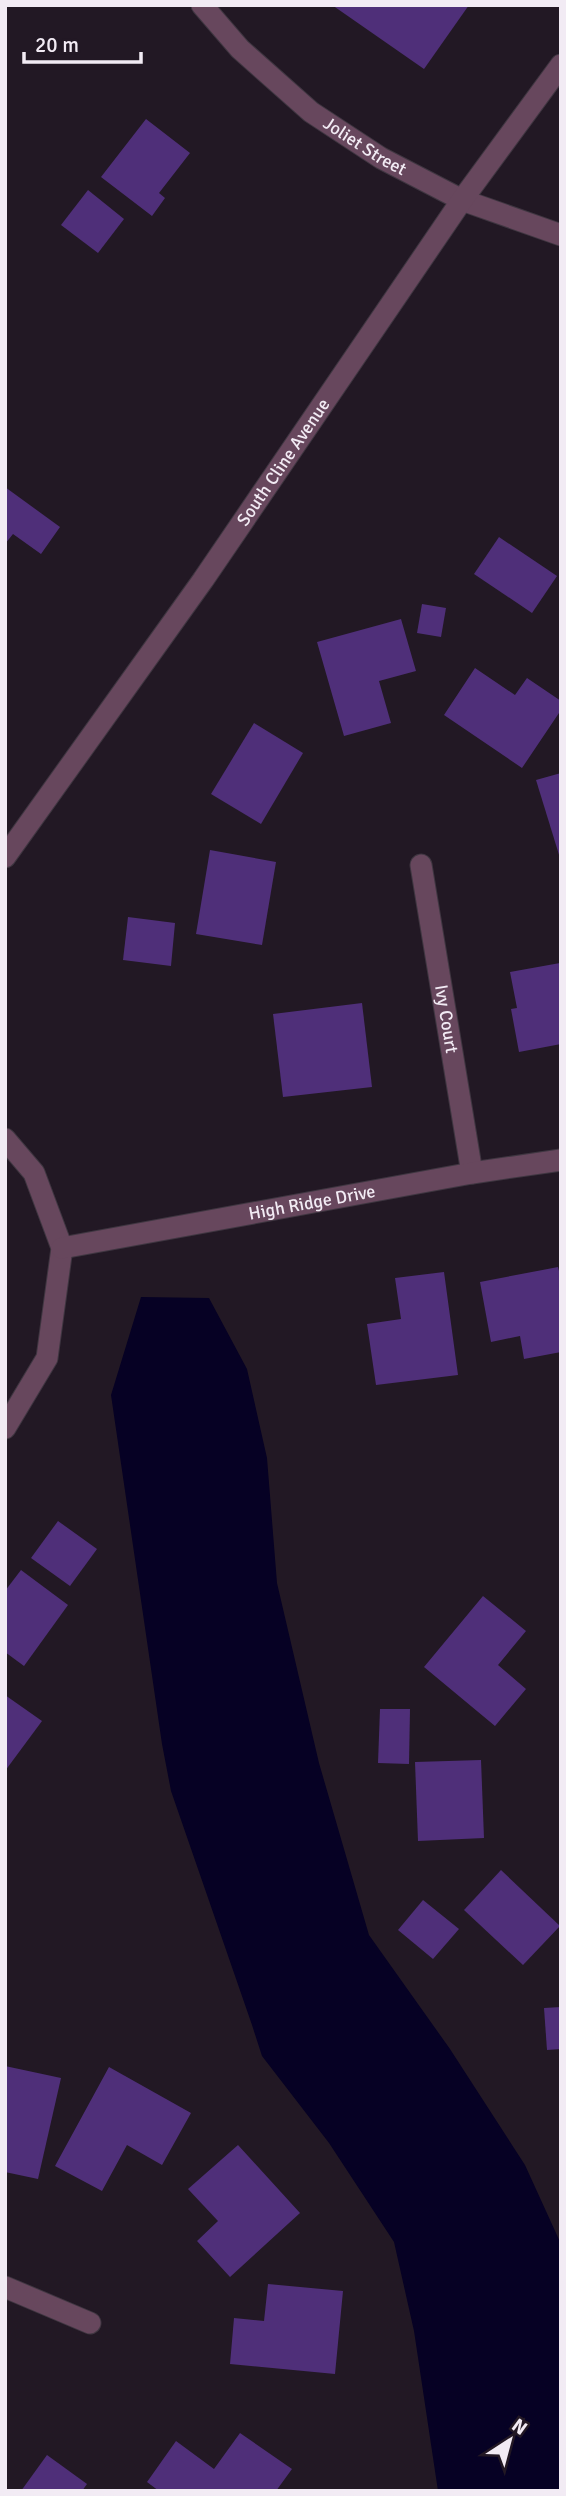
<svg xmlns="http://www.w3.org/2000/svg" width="566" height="2496" font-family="Signika,sans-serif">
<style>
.water{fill:#060124}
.building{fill:#4f2f79}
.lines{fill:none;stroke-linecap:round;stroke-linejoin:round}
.minor-casing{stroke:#3f3641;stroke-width:23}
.tertiary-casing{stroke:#3f3641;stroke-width:23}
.minor{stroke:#67475d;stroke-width:21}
.tertiary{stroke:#67475d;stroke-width:21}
.labels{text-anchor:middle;stroke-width:5;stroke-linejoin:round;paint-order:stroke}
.street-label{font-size:18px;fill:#f2ebf4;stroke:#221824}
</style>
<rect width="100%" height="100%" fill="#221824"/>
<polygon class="water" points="141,1297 209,1298 247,1369 267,1458 277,1583 319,1763 369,1935 450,2049 525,2165 561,2244 561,2491 438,2491 414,2331 394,2242 329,2143 262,2056 252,2025 171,1791 162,1744 111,1395"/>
<g class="building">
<polygon points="332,5 469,5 424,69"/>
<polygon points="146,119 190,153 159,193 165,198 152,216 101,177"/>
<polygon points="88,190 124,219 98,253 61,225"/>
<polygon points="5,487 60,527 41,554 13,534 5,544"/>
<polygon points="499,537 557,576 532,613 474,574"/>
<polygon points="422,604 446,608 441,637 417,633"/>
<polygon points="401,619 416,671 379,681 391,723 344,736 317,642"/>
<polygon points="475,668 515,695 527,678 561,701 561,710 522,768 444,715"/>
<polygon points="254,723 303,753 261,824 211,794"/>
<polygon points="561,773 561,858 560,858 536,780"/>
<polygon points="210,850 276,862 262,945 196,934"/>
<polygon points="128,917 175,923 171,966 123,960"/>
<polygon points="560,963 561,1044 519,1052 511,1009 517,1008 510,972"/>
<polygon points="362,1003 372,1087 283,1097 273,1014"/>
<polygon points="558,1267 561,1279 561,1352 524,1359 520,1336 491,1342 480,1282"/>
<polygon points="444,1272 458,1375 376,1385 367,1324 401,1319 395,1278"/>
<polygon points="58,1521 97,1549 70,1586 31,1558"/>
<polygon points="21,1570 68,1605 24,1666 5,1652 5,1591"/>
<polygon points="483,1596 526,1631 498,1665 526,1689 495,1726 424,1667"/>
<polygon points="5,1695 42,1721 5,1771"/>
<polygon points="380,1709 410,1709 409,1764 378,1763"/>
<polygon points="481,1760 484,1838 418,1841 415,1762"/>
<polygon points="501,1870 560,1926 523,1965 464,1910"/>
<polygon points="423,1900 459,1929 433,1959 398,1930"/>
<polygon points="561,2007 561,2049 547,2050 544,2008"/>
<polygon points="5,2066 61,2078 38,2179 5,2172"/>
<polygon points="109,2067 191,2113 162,2165 127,2145 102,2191 55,2166"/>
<polygon points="238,2145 300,2213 230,2277 197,2241 218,2221 188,2189"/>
<polygon points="268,2284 343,2291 335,2374 230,2364 234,2318 264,2321"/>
<polygon points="240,2433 292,2469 276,2491 159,2491 147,2482 176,2441 214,2469"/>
<polygon points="47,2455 87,2484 82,2491 21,2491"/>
</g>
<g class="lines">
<g class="minor-casing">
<g id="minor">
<path id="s1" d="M 421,865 L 472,1173"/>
<polyline points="5,1139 34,1173 62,1248 47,1358 5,1428"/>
<path id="s2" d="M 62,1248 L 472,1173 L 561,1160"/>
<polyline points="5,2287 90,2323"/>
</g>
</g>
<g class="tertiary-casing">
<g id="tertiary">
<path id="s3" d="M 202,5 L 240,49 L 311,112 L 381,158 L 462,200 L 561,235"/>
<path id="s4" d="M 5,857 L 203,580 L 462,200 L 561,65"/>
</g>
</g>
<use href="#minor" class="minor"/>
<use href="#tertiary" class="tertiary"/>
</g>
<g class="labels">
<g class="street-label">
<text dy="6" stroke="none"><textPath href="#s3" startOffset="217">Joliet Street</textPath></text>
<text dy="6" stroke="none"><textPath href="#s4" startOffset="483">South Cline Avenue</textPath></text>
<text dy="6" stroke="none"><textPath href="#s1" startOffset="156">Ivy Court</textPath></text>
<text dy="6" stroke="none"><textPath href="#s2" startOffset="254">High Ridge Drive</textPath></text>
</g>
</g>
<rect width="566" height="2496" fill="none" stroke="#f2ebf4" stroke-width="14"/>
<g transform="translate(510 2440) rotate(36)" stroke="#221824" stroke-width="5" paint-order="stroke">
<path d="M0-5L12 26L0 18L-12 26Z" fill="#f2ebf4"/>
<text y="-10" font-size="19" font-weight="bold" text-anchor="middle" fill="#f2ebf4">N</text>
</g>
<path d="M24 52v10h117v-10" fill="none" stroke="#f2ebf4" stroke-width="3.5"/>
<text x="35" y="52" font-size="21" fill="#f2ebf4" stroke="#221824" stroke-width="5" paint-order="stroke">20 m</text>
</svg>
